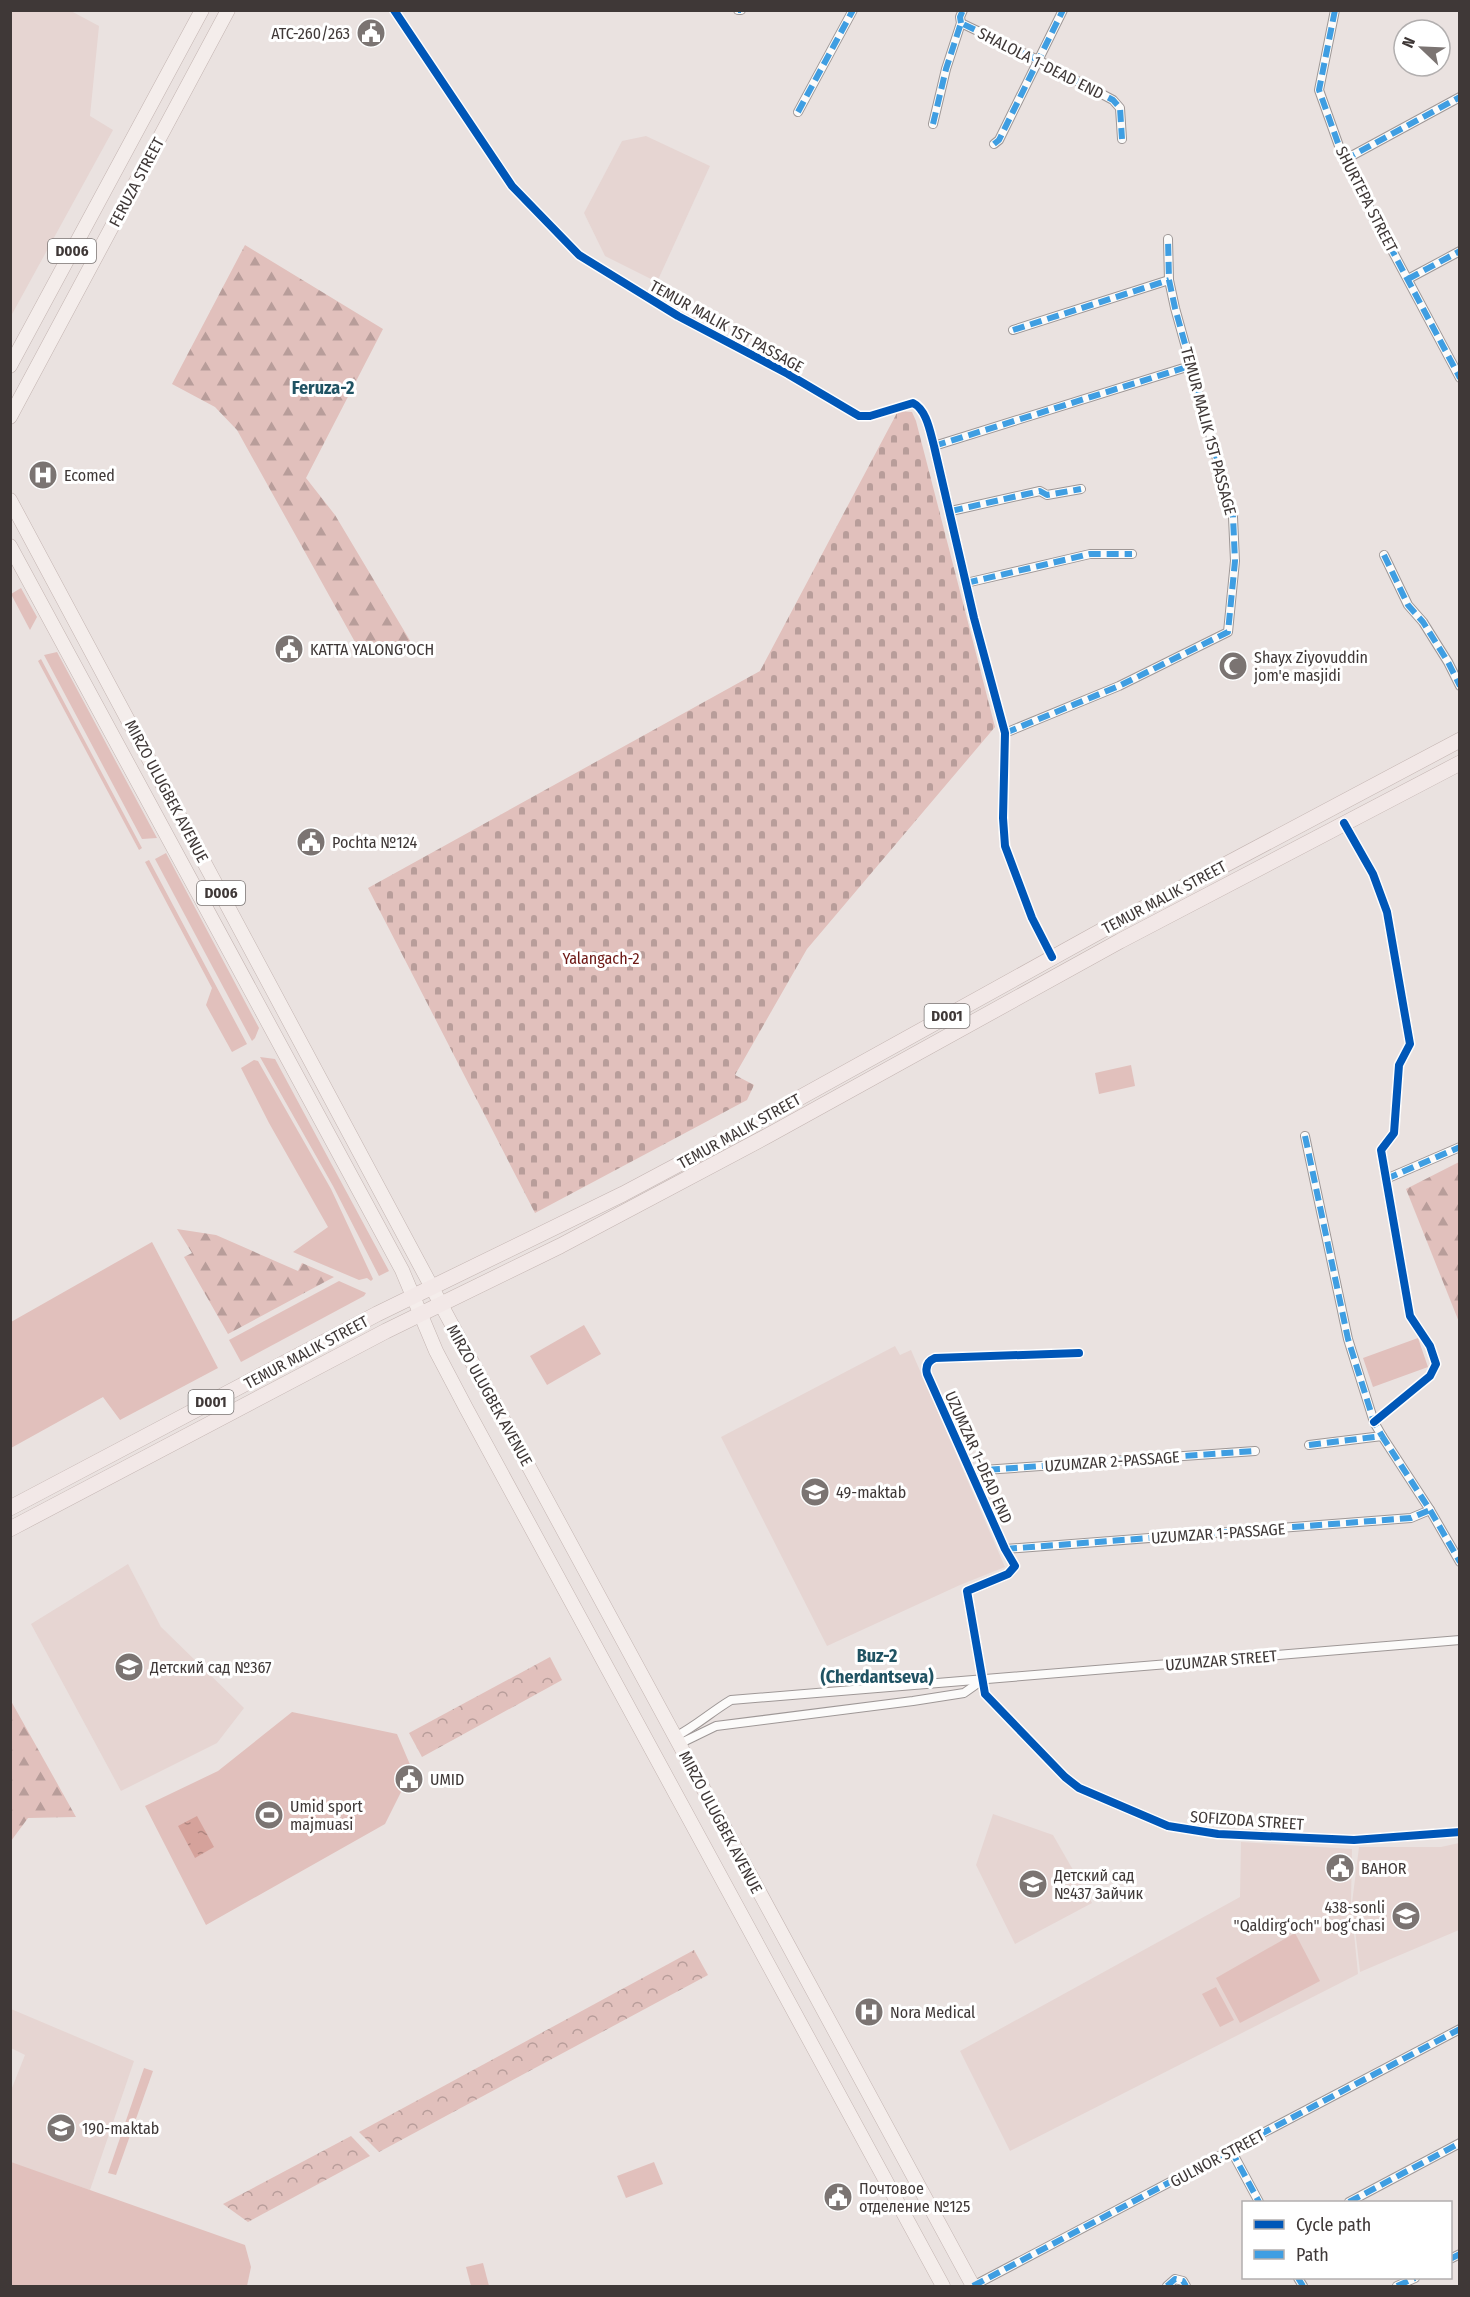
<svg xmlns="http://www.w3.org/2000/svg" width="1470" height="2297" font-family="'Fira Sans Condensed',sans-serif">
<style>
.built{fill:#e6d5d2}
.green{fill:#e1c0bc}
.forest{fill:url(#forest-firs)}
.cemetery{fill:url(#cemetery-stones)}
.park{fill:url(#park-crowns)}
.water{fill:url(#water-ripples)}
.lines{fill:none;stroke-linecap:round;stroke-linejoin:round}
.minor-casing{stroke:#9e9796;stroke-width:10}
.primary-casing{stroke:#c3b4b1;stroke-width:15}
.trunk-casing{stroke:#c3b4b1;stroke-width:16}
.minor{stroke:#fcfbfa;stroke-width:8}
.primary{stroke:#f4edeb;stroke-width:14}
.trunk{stroke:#f2e8e7;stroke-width:15}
.quiet{stroke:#3f9ee2;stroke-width:6;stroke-dasharray:12 6;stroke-linecap:butt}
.cycleway-casing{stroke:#fff;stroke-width:11}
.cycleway{stroke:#0057b8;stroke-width:8}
.labels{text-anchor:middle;stroke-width:6;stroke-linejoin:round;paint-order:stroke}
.shield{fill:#fff;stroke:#797473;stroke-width:1.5}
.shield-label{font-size:15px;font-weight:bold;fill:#3f3837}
.poi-label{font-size:16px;fill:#3f3837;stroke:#fff;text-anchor:start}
.street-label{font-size:16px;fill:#3f3837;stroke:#fff}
.park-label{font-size:16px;fill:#6d1815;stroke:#fff}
.neighbourhood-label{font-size:18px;font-weight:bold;fill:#205363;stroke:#fff}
</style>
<defs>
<pattern id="forest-firs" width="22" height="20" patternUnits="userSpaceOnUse" patternTransform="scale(1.5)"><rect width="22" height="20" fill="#e1c0bc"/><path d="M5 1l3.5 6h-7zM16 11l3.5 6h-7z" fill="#b89d9a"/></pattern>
<pattern id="cemetery-stones" width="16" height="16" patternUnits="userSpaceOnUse" patternTransform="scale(1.5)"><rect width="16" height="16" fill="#e1c0bc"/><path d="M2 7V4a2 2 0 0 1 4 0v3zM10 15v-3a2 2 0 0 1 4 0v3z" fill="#b89d9a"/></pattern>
<pattern id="park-crowns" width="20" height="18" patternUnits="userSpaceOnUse" patternTransform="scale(1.5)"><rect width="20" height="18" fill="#e1c0bc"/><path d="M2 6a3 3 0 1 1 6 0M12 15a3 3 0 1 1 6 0" fill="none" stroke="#b89d9a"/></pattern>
<pattern id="water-ripples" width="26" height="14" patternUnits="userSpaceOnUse" patternTransform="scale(1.5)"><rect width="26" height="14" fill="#d5a29b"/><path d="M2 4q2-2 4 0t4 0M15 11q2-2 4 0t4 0" fill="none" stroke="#ae857f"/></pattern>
</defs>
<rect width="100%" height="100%" fill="#eae2e0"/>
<g class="built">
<polygon points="11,10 71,11 99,26 90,116 113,130 11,316"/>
<polygon points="646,136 710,166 657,282 605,256 584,213 622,141"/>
<polygon points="895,1346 900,1355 911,1350 1005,1567 960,1585 827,1646 721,1437"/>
<polygon points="128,1564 161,1627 244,1708 217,1743 121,1791 31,1624"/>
<polygon points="993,1814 1053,1835 1092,1903 1015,1944 976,1865"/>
<polygon points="1241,1842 1352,1849 1351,1903 1358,1974 1010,2151 960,2051 1240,1897"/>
<polygon points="1459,1843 1459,1930 1360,1972 1352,1903 1359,1847 1441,1847"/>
<polygon points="11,2009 134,2061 90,2190 11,2163 10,2093 25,2055 11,2048"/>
</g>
<g class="green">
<polygon points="21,588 37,617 30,630 11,594"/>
<polygon points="57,652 157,838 142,839 44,655"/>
<polygon points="41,659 142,848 139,850 38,661"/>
<polygon points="166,853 259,1028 255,1038 252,1041 155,859"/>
<polygon points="149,860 247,1044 232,1052 206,1005 212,988 145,862"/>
<polygon points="260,1057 275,1059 389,1271 379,1276 333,1186"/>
<polygon points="254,1060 258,1061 331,1189 373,1279 371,1281 367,1278 359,1280 293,1252 328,1227 269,1123 241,1068"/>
<polygon points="1131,1065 1135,1086 1099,1094 1095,1073"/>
<polygon points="152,1242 218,1368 120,1420 103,1397 11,1448 11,1322"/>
<polygon points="339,1281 366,1293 364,1296 241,1362 229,1340"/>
<polygon points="584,1325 601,1354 547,1385 530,1356"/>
<polygon points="1418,1338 1428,1367 1373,1387 1363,1358"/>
<polygon points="292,1712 397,1734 417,1781 401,1792 385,1824 206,1925 145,1806 218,1771"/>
<polygon points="1295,1933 1320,1981 1240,2023 1216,1978"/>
<polygon points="1216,1987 1234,2020 1220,2027 1202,1994"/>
<polygon points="144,2068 153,2071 116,2175 108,2173"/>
<polygon points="11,2162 245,2245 251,2267 247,2286 11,2286"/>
<polygon points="654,2162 663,2184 626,2198 617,2176"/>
<polygon points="483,2263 489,2286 471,2286 466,2267"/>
</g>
<g class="forest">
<polygon points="245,245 383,329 306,478 335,515 412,644 355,642 237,430 215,407 172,384"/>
<polygon points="1459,1162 1459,1322 1406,1189"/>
<polygon points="177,1229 216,1235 298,1271 302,1263 334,1277 228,1334 184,1257 192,1253"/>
<polygon points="11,1701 76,1817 28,1818 11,1841"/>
</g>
<polygon class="cemetery" points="898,411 912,412 916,421 995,727 807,949 735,1075 754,1085 747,1100 535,1213 368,888 760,671"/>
<g class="park">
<polygon points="550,1657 562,1680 422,1757 409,1733"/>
<polygon points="694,1950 708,1975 379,2152 359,2132"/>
<polygon points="351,2136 370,2156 248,2222 223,2204"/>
</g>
<polygon class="water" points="197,1816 214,1847 195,1858 178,1826"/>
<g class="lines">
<g class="minor-casing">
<g id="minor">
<path d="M 394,10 L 512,186 L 579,255 L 678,316 L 788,374 L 859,416 L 870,416 L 913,403 C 927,410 930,432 934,446 L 974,618 L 1005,733 L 1003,818 L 1005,846 L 1032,918 L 1052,957"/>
<polyline points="738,10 741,10"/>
<polyline points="1335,10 1319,90 1344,160 1460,378"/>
<polyline points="961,23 960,17 963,10"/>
<polyline points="798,112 853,10"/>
<polyline points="933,124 946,69 961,23 1038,60 1113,100 1120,108 1122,139"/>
<polyline points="994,144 999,140 1063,10"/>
<polyline points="1344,160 1460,97"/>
<polyline points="1408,279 1460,251"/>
<polyline points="1013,330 1169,280"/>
<polyline points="934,446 1190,366"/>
<polyline points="951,511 1040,491 1047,495 1081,489"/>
<polyline points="1384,555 1408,605 1423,622 1448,662 1460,686"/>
<polyline points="966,583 1090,554 1132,554"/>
<polyline points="1005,733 1119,686 1228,632 1235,561 1233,517 1175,308 1169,280 1168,239"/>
<polyline points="1344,823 1373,874 1387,912 1410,1044 1399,1065 1394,1133 1381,1150 1410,1316 1430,1346 1436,1364 1430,1376 1374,1422"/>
<polyline points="1305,1136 1348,1339 1374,1422 1382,1436"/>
<polyline points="1386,1179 1460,1147"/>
<path d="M 1079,1353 L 935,1358 C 928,1361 925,1366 927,1374 L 1005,1549 L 1015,1566 L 1008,1574 L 967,1591 L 985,1694 L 1065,1777 L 1079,1788 L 1168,1826 L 1218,1834 L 1354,1840 L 1460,1832"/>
<polyline points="1309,1445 1382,1436 1430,1510 1460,1562"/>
<polyline points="970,1471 1255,1451"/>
<polyline points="1005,1549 1411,1518 1430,1510"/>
<path d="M 675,1737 C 696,1726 711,1712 731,1700 L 1460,1640"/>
<polyline points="679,1744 716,1726 913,1701 964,1693 981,1681"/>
<polyline points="1231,2150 1259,2202"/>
<polyline points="1349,2202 1460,2143"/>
<polyline points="1450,2259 1460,2254"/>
<polyline points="1298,2278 1303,2286"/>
<polyline points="973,2286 1460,2029"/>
<polyline points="1167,2286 1175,2279 1183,2281 1186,2286"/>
<polyline points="1397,2286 1415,2278"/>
</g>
</g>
<g class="primary-casing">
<g id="primary">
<polyline points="10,366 202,10"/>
<polyline points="10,417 228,10"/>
<polyline points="10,500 459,1338 973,2286"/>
<polyline points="10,546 402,1270 436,1351 466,1408 943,2286"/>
</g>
</g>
<g class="trunk-casing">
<g id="trunk">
<polyline points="10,1508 377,1314 623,1194 700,1153 1108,927 1460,740"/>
<polyline points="10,1529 386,1331 560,1246 769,1135 1120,941 1460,763"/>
</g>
</g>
<use href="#minor" class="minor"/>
<use href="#primary" class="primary"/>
<use href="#trunk" class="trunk"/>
<g class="quiet">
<polyline points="738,10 741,10"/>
<polyline points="1335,10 1319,90 1344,160 1460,378"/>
<polyline points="961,23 960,17 963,10"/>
<polyline points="798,112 853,10"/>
<polyline points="933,124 946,69 961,23 1038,60 1113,100 1120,108 1122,139"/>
<polyline points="994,144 999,140 1063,10"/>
<polyline points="1344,160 1460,97"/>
<polyline points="1408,279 1460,251"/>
<polyline points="1013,330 1169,280"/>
<polyline points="934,446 1190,366"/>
<polyline points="951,511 1040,491 1047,495 1081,489"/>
<polyline points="1384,555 1408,605 1423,622 1448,662 1460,686"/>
<polyline points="966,583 1090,554 1132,554"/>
<polyline points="1005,733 1119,686 1228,632 1235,561 1233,517 1175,308 1169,280 1168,239"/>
<polyline points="1305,1136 1348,1339 1374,1422 1382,1436"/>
<polyline points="1386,1179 1460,1147"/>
<polyline points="1309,1445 1382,1436 1430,1510 1460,1562"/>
<polyline points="970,1471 1255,1451"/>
<polyline points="1005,1549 1411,1518 1430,1510"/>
<polyline points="1231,2150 1259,2202"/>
<polyline points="1349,2202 1460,2143"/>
<polyline points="1450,2259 1460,2254"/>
<polyline points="1298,2278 1303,2286"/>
<polyline points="973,2286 1460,2029"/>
<polyline points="1167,2286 1175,2279 1183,2281 1186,2286"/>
<polyline points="1397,2286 1415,2278"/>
</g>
<g class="cycleway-casing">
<g id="cycleway">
<path d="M 394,10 L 512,186 L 579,255 L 678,316 L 788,374 L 859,416 L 870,416 L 913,403 C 927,410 930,432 934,446 L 974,618 L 1005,733 L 1003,818 L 1005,846 L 1032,918 L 1052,957"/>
<polyline points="1344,823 1373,874 1387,912 1410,1044 1399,1065 1394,1133 1381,1150 1410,1316 1430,1346 1436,1364 1430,1376 1374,1422"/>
<path d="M 1079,1353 L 935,1358 C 928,1361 925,1366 927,1374 L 1005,1549 L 1015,1566 L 1008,1574 L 967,1591 L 985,1694 L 1065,1777 L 1079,1788 L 1168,1826 L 1218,1834 L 1354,1840 L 1460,1832"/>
</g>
</g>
<use href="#cycleway" class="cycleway"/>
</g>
<defs>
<g id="civic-disc" transform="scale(1.5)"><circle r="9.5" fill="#7b7472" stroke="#fff"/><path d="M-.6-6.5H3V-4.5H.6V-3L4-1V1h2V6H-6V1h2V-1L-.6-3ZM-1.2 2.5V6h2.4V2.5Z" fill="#fff"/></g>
<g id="hospital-disc" transform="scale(1.5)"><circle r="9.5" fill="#7b7472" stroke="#fff"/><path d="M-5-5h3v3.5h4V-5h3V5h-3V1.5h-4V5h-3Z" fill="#fff"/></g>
<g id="mosque-disc" transform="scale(1.5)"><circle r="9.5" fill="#7b7472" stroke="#fff"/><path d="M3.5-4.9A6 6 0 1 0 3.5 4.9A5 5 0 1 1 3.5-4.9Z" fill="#fff"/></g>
<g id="school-disc" transform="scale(1.5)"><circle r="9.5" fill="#7b7472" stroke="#fff"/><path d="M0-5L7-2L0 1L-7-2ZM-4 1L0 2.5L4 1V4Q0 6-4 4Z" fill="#fff"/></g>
<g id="stadium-disc" transform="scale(1.5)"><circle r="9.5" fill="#7b7472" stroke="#fff"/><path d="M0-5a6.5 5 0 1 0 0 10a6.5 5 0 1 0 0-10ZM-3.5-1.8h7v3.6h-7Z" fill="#fff"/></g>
</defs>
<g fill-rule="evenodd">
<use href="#civic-disc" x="371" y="33"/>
<use href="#hospital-disc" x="43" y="475"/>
<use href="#civic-disc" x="289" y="649"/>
<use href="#mosque-disc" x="1233" y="666"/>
<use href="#civic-disc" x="311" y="842"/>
<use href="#school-disc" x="815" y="1492"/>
<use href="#school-disc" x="129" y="1667"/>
<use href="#civic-disc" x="409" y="1779"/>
<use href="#stadium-disc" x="269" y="1815"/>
<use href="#civic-disc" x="1340" y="1868"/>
<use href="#school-disc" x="1033" y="1884"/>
<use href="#school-disc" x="1406" y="1916"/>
<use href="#hospital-disc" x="869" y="2012"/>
<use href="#school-disc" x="61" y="2128"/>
<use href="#civic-disc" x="838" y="2197"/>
</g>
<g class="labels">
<g class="shield">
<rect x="48" y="239" width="48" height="24" rx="4.5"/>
<rect x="197" y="881" width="48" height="24" rx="4.5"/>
<rect x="924.5" y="1004" width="45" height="24" rx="4.5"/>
<rect x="188.5" y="1390" width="45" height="24" rx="4.5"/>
</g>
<g class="shield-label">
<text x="72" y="256">D006</text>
<text x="221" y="898">D006</text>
<text x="947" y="1021">D001</text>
<text x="211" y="1407">D001</text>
</g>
<g class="poi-label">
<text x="350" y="39" text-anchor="end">АТС-260/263</text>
<text x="64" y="481">Ecomed</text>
<text x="310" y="655">KATTA YALONG'OCH</text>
<text x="1254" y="663">Shayx Ziyovuddin<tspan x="1254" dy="18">jom'e masjidi</tspan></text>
<text x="332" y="848">Pochta №124</text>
<text x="836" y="1498">49-maktab</text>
<text x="150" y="1673">Детский сад №367</text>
<text x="430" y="1785">UMID</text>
<text x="290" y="1812">Umid sport<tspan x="290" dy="18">majmuasi</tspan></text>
<text x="1361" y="1874">BAHOR</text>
<text x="1054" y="1881">Детский сад<tspan x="1054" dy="18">№437 Зайчик</tspan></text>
<text x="1385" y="1913" text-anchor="end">438-sonli<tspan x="1385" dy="18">"Qaldirg‘och" bog‘chasi</tspan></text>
<text x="890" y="2018">Nora Medical</text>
<text x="82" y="2134">190-maktab</text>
<text x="859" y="2194">Почтовое<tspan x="859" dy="18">отделение №125</tspan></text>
</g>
<g class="street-label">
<text transform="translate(1041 63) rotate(27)" y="6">SHALOLA 1-DEAD END</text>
<text transform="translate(136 182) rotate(-62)" y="6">FERUZA STREET</text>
<text transform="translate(1367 199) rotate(63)" y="6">SHURTEPA STREET</text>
<text transform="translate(727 326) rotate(29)" y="6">TEMUR MALIK 1ST PASSAGE</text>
<text transform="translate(1209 431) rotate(75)" y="6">TEMUR MALIK 1ST PASSAGE</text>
<text transform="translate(167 791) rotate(62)" y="6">MIRZO ULUGBEK AVENUE</text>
<text transform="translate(1164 897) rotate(-28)" y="6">TEMUR MALIK STREET</text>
<text transform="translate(739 1131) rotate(-29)" y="6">TEMUR MALIK STREET</text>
<text transform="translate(306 1352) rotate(-28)" y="6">TEMUR MALIK STREET</text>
<text transform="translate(490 1395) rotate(61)" y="6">MIRZO ULUGBEK AVENUE</text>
<text transform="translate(979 1457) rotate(66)" y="6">UZUMZАR 1-DEAD END</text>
<text transform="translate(1112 1461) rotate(-4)" y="6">UZUMZАR 2-PASSAGE</text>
<text transform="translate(1218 1533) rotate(-4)" y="6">UZUMZАR 1-PASSAGE</text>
<text transform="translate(1221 1660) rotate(-5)" y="6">UZUMZАR STREET</text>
<text transform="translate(1247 1820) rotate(4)" y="6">SOFIZODA STREET</text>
<text transform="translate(721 1822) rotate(62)" y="6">MIRZO ULUGBEK AVENUE</text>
<text transform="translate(1217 2158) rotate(-28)" y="6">GULNOR STREET</text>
</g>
<g class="park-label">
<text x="601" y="964">Yalangach-2</text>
</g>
<g class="neighbourhood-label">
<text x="323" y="394">Feruza-2</text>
<text x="877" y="1662">Buz-2<tspan x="877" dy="21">(Cherdantseva)</tspan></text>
</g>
</g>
<rect width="1470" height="2297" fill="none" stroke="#3f3837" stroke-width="24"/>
<rect x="1242" y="2201" width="210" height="78" fill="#ffffff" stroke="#b2afaf" stroke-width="1.5"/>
<rect x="1254" y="2220" width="30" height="9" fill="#0057b8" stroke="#b2afaf" stroke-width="1.5"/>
<text x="1296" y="2231" font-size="18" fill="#3f3837">Cycle path</text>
<rect x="1254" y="2250" width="30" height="9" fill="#3f9ee2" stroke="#b2afaf" stroke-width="1.5"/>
<text x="1296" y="2261" font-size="18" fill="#3f3837">Path</text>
<g transform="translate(1422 48) rotate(293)"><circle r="28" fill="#ffffff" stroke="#b2afaf" stroke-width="1.5"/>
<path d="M0-4.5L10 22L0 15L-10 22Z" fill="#7b7472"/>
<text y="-9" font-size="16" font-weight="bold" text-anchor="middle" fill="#3f3837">N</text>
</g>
</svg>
